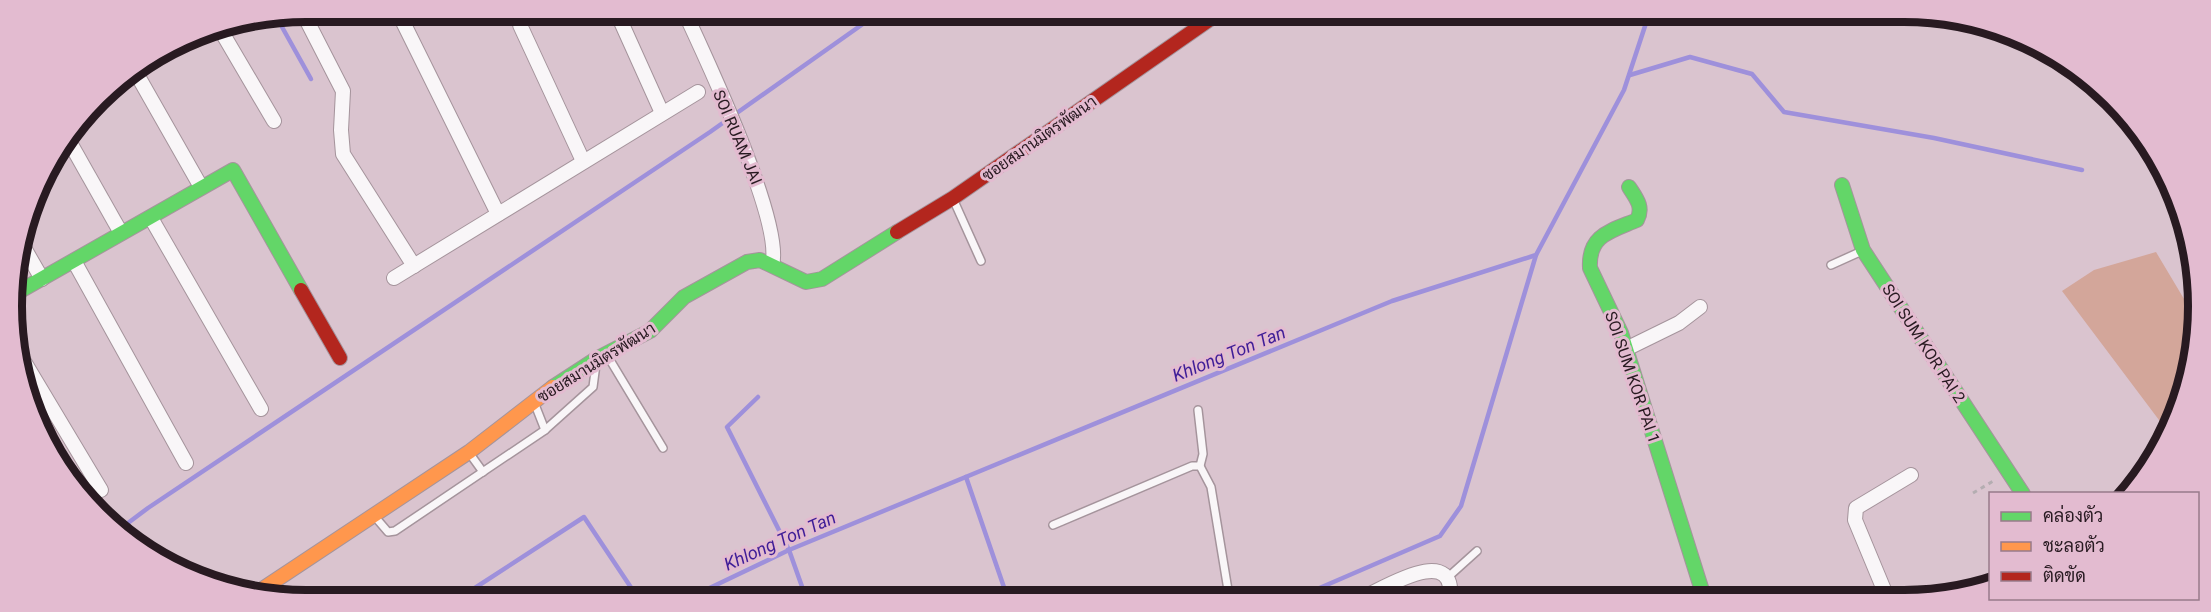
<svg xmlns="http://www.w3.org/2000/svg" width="2211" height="612" font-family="Roboto,Sarabun,sans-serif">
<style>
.green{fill:#d3a69a}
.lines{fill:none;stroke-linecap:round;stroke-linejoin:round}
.stream{stroke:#9e90db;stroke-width:4.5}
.lane-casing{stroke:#a5949c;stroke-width:10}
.street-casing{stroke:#a5949c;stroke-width:16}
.fast-casing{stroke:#a5949c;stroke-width:16}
.slow-casing{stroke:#a5949c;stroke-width:16}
.jam-casing{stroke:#a5949c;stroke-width:16}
.path{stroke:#b4adb1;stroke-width:3;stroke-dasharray:4.5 4.5;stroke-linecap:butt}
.lane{stroke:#f9f6f8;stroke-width:7}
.street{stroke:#f9f6f8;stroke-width:14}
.fast{stroke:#63d668;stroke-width:14}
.slow{stroke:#ff974d;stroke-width:14}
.jam{stroke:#b3261e;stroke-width:14}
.labels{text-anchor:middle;stroke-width:6;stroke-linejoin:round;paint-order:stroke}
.street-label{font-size:16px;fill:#281a21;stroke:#e3bbd0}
.water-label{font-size:18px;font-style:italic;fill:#3f1d97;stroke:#e3bbd0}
.rim{fill:none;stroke:#281a21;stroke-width:8}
</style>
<rect width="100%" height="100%" fill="#dac4cf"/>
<polygon class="green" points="2156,252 2193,314 2184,352 2193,363 2168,432 2062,291 2094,270"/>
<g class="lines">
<g class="stream">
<polyline points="277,18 311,79"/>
<polyline points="1630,75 1690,57 1752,74 1784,112 1934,138 2082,170"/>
<polyline points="758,397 727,427 789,550 805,595"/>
<polyline points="35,409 105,515"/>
<polyline points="966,477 1007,596"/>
<polyline points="120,529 148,508 710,132 877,14"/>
<polyline points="464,595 584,517 636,595"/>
<polyline points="695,595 789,550 1392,301 1536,255 1624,90 1648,17"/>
<polyline points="1301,596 1440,536 1461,506 1536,255"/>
</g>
<g class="lane-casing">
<g id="lane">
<polyline points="954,201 981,261"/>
<polyline points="1831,265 1862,251"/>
<polyline points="607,355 663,448"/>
<polyline points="534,402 545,430"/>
<polyline points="1198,410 1203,454 1200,466"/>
<polyline points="470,454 483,472"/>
<polyline points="376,518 388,532 395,531 545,430 593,387 596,364"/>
<polyline points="1053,525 1192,466 1200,466 1211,487 1229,596"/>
<polyline points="1447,578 1477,551"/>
</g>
</g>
<g class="street-casing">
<g id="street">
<polyline points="398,12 498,214"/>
<polyline points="303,13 343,91 341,130 343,154 414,266"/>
<polyline points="617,13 662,113"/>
<path d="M 685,13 C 706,58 784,224 772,265"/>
<polyline points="520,25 583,161"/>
<polyline points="220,29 274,121"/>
<polyline points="135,71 201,187"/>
<polyline points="69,141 121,233"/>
<polyline points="151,218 261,409"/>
<polyline points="23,246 42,279"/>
<polyline points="74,261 186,463"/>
<polyline points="394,278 698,92"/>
<polyline points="1626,349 1679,323 1700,307"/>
<polyline points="19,353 101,490"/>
<path d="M 1366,596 C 1386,587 1455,544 1450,597"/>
<polyline points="1887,597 1855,520 1856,508 1911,475"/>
</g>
</g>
<g class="fast-casing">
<g id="fast">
<polyline points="1842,185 1863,250 2023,494"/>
<path d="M 1629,187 C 1636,198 1644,207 1637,220 C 1611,231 1588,235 1590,268 L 1621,333 L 1704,597"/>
<polyline points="13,295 233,170 301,290"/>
<polyline points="553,387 596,359 650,331 684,297 747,262 760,260 806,282 822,279 897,232"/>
</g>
</g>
<g class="slow-casing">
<polyline id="slow" points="255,594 469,452 553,387"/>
</g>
<g class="jam-casing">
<g id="jam">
<polyline points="897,232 953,198 1216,15"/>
<polyline points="301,290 340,358"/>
</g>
</g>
<polyline class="path" points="1973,493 1995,480"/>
<use href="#lane" class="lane"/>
<use href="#street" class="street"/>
<use href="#fast" class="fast"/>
<use href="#slow" class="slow"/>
<use href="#jam" class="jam"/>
</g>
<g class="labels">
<g class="street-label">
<text transform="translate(738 137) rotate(67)" y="6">SOI RUAM JAI</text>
<text transform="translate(1039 138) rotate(-35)" y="6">ซอยสมานมิตรพัฒนา</text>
<text transform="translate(1924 343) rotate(57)" y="6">SOI SUM KOR PAI 2</text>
<text transform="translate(596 362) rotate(-32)" y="6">ซอยสมานมิตรพัฒนา</text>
<text transform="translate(1633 377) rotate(71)" y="6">SOI SUM KOR PAI 1</text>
</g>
<g class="water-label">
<text transform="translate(1229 354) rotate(-22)" y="6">Khlong Ton Tan</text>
<text transform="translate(780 541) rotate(-24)" y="6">Khlong Ton Tan</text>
</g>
</g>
<path d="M0 0H2211V612H0ZM306 22H1904A284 284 0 0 1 2188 306V306A284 284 0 0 1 1904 590H306A284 284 0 0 1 22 306V306A284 284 0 0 1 306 22Z" fill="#e3bbd0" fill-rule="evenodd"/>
<path class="rim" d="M306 22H1904A284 284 0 0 1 2188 306V306A284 284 0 0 1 1904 590H306A284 284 0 0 1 22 306V306A284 284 0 0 1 306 22Z"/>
<rect x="1989" y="492" width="210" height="108" fill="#e3bbd0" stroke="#987b8a" stroke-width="1.5"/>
<rect x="2001" y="512" width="30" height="9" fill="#63d668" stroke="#987b8a" stroke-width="1.5"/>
<text x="2043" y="522" font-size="18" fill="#281a21">คล่องตัว</text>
<rect x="2001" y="542" width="30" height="9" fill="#ff974d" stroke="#987b8a" stroke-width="1.5"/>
<text x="2043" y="552" font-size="18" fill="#281a21">ชะลอตัว</text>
<rect x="2001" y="572" width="30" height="9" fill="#b3261e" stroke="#987b8a" stroke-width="1.5"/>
<text x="2043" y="582" font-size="18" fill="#281a21">ติดขัด</text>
</svg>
